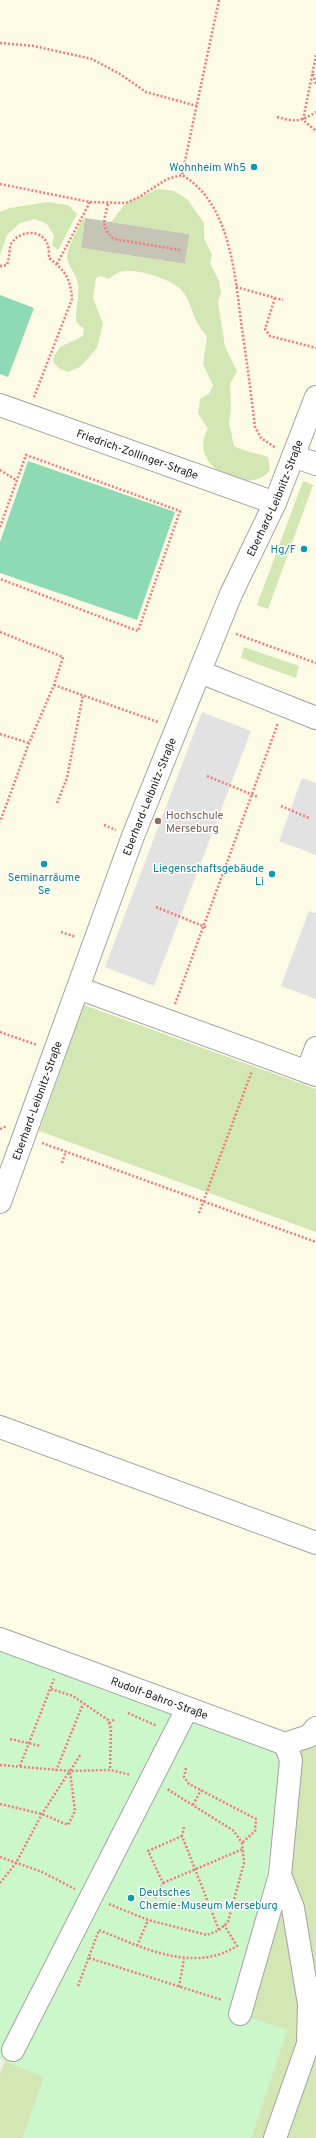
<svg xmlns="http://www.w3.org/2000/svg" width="316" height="2138" font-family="Overpass,sans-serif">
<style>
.education{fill:#fdfbe6}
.construction{fill:#c5c4b5}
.grass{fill:#d2e7b3}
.park{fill:#ccf7ca}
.pitch{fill:#8ddab4}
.parking{fill:#e2e2e2}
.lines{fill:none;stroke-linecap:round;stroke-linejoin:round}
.minor-casing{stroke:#a3a3a3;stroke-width:24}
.path{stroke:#f17a7b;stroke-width:2.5;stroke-dasharray:2 2;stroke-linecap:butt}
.minor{stroke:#fff;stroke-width:22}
.culture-dot{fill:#0f9aa8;stroke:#fff;stroke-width:1.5}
.education-dot{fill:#8d6e63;stroke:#fff;stroke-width:1.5}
.labels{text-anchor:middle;stroke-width:3;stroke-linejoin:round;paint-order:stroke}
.culture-label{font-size:11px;fill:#0d838f;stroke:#fff;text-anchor:end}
.street-label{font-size:11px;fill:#222;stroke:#fff}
.education-label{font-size:11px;fill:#785e54;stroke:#fff;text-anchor:start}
</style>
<rect width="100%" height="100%" fill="#f1eee9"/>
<polygon class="education" points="0,0 316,0 316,1735 286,1747 0,1643"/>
<polygon class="construction" points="85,218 190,234 185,264 81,248"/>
<g class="grass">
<path d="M 158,189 L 174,191 L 188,200 L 204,223 L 204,238 L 212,255 L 210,263 L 219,281 L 221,292 L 218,302 L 225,347 L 237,371 L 230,384 L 231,409 L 229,423 L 234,446 C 245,452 256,453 268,457 L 270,470 C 250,498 185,466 208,429 L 198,413 L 200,399 L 209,394 L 213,385 L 203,364 L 207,336 C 194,324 193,307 184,293 C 178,281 138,269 125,271 C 119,271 114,275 109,279 L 101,276 L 96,278 L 93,298 L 103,324 L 97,348 L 80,367 L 68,372 L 60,369 L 54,363 L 53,358 L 60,347 L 83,336 L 84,329 C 82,327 79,325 77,323 C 74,318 80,293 78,284 C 77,274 66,265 67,255 C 69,244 77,232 81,221 L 85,218 L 81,248 L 185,264 L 189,234 L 111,222 L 126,203 Z"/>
<polygon points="47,202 68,205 77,214 58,250 52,245 54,236 47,224 35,219 20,223 7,235 0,255 0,212 10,208"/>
<polygon points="303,481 313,485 268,609 257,605"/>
<polygon points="244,647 299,666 296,678 241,658"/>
<polygon points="84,1005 316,1089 316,1232 39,1131"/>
<polygon points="316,1735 316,2138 251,2138 287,2030 244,2016 276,1910 287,1912 285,1855 300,1754"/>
<polygon points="5,2061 44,2077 23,2138 0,2138 0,2074"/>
</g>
<polygon class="park" points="0,1650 267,1745 280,1754 283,1775 259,1919 230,2011 287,2030 251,2138 23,2138 44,2077 0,2059"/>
<g class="pitch">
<polygon points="0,295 34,308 8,377 0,374"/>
<polygon points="28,461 175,512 137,620 0,573 0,542"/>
</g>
<g class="parking">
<polygon points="202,712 251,731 154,986 105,967"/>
<polygon points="302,778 316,783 316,855 279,841"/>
<polygon points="309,911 316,913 316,999 281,986"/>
</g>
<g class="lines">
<g class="minor-casing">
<g id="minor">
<path id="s1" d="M 0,405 L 275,503"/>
<polyline points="293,456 316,464"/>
<polyline points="200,672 316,718"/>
<polyline points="78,988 316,1075"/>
<polyline points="307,1072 316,1048"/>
<path id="s2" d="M 0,1202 L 133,836 L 231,594 L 275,503 L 316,397"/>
<polyline points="0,1427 316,1543"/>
<path id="s3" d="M 0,1639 L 285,1744 L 309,1736 L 316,1728"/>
<polyline points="240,2014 280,1875 291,1760 285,1744"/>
<polyline points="13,2050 187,1709"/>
<polyline points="275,2138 308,2044 309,2004 293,1908 280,1875"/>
</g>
</g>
<g class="path">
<path d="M 219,0 L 182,175 C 232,204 235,279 242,329 C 247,362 251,394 255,427 L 261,438 L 276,448"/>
<polyline points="0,43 34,46 92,59 120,74 146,92 197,106"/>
<polyline points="316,55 303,120 316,131"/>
<polyline points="313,74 316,85"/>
<path d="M 277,117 C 295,122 300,122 316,112"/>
<polyline points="0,184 90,202 126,203 139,197 167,179 182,175"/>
<path d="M 108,204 C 104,220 100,227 114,239 L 180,250"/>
<polyline points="57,264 90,202"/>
<path d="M 0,266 L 7,265 C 10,257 9,248 11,244 C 18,231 40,228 47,243 C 49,247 49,254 49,258 C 66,272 70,277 72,299 L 34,397"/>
<polyline points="236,287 283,300"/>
<polyline points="275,298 265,329 270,336 316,348"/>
<polyline points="0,470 16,480"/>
<polyline points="0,527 26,455 180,511 138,631 0,579"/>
<polyline points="0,632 63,657 54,685 29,743 0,822"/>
<polyline points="236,634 316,663"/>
<polyline points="54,685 158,722"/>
<polyline points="0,734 29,743"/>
<polyline points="207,776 258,797"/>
<polyline points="57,803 67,778 83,695"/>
<polyline points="281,806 309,818"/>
<polyline points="104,825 116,830"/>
<polyline points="156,907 208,928"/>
<polyline points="61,932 76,937"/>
<polyline points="175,1004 278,723"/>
<polyline points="0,1032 37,1045"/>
<polyline points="0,1129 7,1126"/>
<polyline points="42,1143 316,1242"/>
<polyline points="62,1163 66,1151"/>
<polyline points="199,1213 252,1071"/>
<polyline points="51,1689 73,1696 108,1720 111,1729 110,1770"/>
<polyline points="128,1713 157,1726"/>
<polyline points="109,1723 115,1719"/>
<polyline points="10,1739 41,1746"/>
<polyline points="0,1765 70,1771 110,1770 131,1775"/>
<polyline points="20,1766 54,1679"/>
<polyline points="186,1768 184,1777 189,1784 256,1819 255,1831 242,1843"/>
<polyline points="56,1771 83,1704"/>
<polyline points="0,1804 42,1814 68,1825 75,1811 70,1771 81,1754"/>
<polyline points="193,1805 201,1790"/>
<polyline points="184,1827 182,1836 219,1930"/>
<polyline points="0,1857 42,1872 75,1889"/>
<polyline points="0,1883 16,1863 42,1814 69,1772"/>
<polyline points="163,1883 243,1849"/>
<polyline points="155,1898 163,1883 148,1851 182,1836"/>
<polyline points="109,1904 148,1920 207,1935 219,1930 228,1922 244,1863 242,1843 234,1831 167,1789"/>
<polyline points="137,1946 148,1920"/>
<polyline points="89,1958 222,2000"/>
<path d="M 78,1986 L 99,1930 C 141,1947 193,1974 237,1946 L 224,1925"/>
<polyline points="179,1987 184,1959"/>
</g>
<use href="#minor" class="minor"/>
</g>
<g class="culture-dot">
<circle cx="254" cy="167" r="4"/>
<circle cx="304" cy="549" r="4"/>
<circle cx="44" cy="864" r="4"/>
<circle cx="272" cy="874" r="4"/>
<circle cx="131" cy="1898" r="4"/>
</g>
<circle class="education-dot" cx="158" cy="821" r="4"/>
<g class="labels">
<g class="culture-label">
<text x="246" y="171">Wohnheim Wh5</text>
<text x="296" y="553">Hg/F</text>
<text x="264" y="872">Liegenschaftsgebäude<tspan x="264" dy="13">Li</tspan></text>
<text x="44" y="881" text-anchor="middle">Seminarräume<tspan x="44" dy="13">Se</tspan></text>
<text x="139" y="1896" text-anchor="start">Deutsches<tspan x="139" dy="13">Chemie-Museum Merseburg</tspan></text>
</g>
<g class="street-label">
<text dy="4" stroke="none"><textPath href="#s1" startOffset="146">Friedrich-Zollinger-Straße</textPath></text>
<text dy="4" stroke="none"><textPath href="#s2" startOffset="756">Eberhard-Leibnitz-Straße</textPath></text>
<text dy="4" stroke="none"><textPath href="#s2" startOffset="432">Eberhard-Leibnitz-Straße</textPath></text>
<text dy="4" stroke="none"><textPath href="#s2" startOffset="108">Eberhard-Leibnitz-Straße</textPath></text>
<text dy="4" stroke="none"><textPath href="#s3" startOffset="170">Rudolf-Bahro-Straße</textPath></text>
</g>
<g class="education-label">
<text x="166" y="819">Hochschule<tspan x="166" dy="13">Merseburg</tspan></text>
</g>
</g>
</svg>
